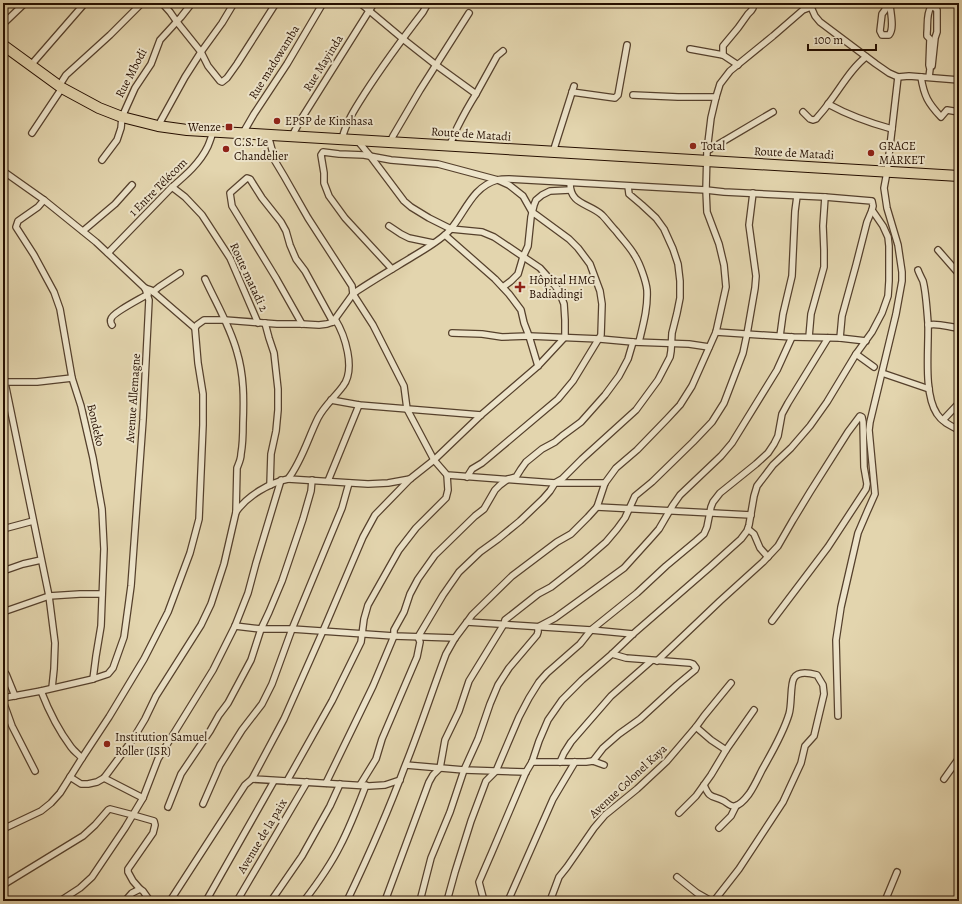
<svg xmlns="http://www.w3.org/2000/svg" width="962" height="904" font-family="Alegreya,serif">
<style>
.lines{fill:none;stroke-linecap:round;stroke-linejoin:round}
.street-casing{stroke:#55402c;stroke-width:8}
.highway-casing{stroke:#260f00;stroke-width:12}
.street{stroke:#ede4ca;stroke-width:5.5}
.highway{stroke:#e3d5ae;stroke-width:10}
.poi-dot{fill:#8f2418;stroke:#ede4ca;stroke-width:1.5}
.labels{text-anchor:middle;stroke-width:4;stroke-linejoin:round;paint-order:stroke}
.street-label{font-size:12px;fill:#260f00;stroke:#ede4ca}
.poi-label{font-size:12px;fill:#260f00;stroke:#ede4ca;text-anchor:start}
</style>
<rect width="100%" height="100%" fill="#e3d5ae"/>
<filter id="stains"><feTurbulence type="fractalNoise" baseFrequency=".005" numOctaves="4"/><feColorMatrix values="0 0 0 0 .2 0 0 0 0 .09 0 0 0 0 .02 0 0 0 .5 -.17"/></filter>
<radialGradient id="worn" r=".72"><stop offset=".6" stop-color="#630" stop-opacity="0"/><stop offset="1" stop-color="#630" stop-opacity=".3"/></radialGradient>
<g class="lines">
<g class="street-casing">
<g id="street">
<polyline points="162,3 170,12 177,22 201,52 208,66 220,81 222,82 227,78 237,64 276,3"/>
<path d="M 360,3 L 403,39 L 436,65 L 476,94 C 469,105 463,116 457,128 C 454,134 453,140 449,145"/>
<path d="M 886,3 L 885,10 L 882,14 L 880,31 L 882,35 L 889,35 C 895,28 890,12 890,3"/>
<polyline points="811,7 815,16 820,22 876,64 889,73 898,77 909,76 959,80"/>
<polyline points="3,24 25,3"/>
<polyline points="690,49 723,55 738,65"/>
<polyline points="723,55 723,46 738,28 748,14 751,11 753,8 752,3"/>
<polyline points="31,65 85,3"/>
<polyline points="932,66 935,38 937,32 937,10 934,7"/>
<path d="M 921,77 C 924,96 928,103 941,117 L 947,110 L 959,112"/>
<path d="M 929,77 L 930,69 L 929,65 L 930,39 L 927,36 L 927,33 C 928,25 926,14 931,7 L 934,7"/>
<polyline points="59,86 66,75 110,35 142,3"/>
<polyline points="572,92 615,98 618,95 627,45"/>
<polyline points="476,94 497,56 503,51"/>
<polyline points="633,95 678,97 716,97"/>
<path d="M 828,104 C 848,115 870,123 892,129"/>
<path d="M 803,112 L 810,119 L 813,120 L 816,119 C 820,114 825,109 828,104 C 840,89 851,68 866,57"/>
<polyline points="158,126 185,77 201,52 222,23 234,3"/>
<polyline points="32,133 62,88"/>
<polyline points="243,133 254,114 287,64 323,3"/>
<polyline points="268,135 275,161 284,176 308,218 352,286 353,294 373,325 404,386 407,409 434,460 447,475 555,483 605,483"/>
<polyline points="292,136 300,121 374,3"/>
<path d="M 342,139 C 346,122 356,107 365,93 C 383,65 403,38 423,12 L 428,3"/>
<polyline points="357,140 371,157 404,201 411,207 429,218 451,229 482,232 494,237 540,268 548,277 559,291 564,304 565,320 565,337 538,366 481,415 434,460 410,479 375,515 363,537 326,624 284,719 252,779 369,786 385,785 400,780"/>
<polyline points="390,142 393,136 420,90 469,13"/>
<polyline points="707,151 773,112"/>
<polyline points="553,152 574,86"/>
<polyline points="102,160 117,140 121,128 122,117 135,88 151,64 160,40 181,17 192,3"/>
<polyline points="3,171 44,200 96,242 145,288 149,300 143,420 131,586 124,637 113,668 108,674 93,679 41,691 3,698"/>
<path d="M 570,183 C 570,205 589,203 602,215 C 607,220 611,226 616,231 C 622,239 630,247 635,256 C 640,264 646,281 647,290 C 648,308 643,325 639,342"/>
<polyline points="172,187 185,197 202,215 215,235 230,258 258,323"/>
<polyline points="44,200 38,207 18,221 16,227 34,255 54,292 60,309 72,378 81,406 93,458 102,509 104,549 101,626 96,656 93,679"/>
<polyline points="389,226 401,234 409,238 433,243"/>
<polyline points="83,231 115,204 132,185"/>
<polyline points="445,235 495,279 509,294 521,310 524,323 529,336 538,366"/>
<polyline points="938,250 959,274"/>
<path d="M 108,253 L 172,187 C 186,175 200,163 208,146 C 210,141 212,136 213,131"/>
<polyline points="392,269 345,218 329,196 324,183 324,173 321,155 323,152 339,154 364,155 391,160 438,164 498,180 509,185 523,196 532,212 535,214 569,239 578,248 590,264 600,291 602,304 601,335 573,381 558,399 482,463 472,469 467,477"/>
<path d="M 918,270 C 919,273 921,277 923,281 C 926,292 927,311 928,323 C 929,348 923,393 937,414 C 942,422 951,426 959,430"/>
<path d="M 205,279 C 216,303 230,326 237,352 C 244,375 244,399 243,423 C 243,433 243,443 241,454 C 241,459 239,463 237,468 L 236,512"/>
<polyline points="503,287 511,281 518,274 523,257 528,246 531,217 534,205 536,200 542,195 550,191 570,190"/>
<polyline points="145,288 151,290 195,328"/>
<polyline points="153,292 159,287 180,273"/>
<polyline points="265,323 269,338 274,353 278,389 278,410 276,431 271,454 270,485"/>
<polyline points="302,324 276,278 232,206 230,193 247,178 250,179 262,198 281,222 286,231 290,245 296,259 305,271 333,322"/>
<path d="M 112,325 C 111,324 110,320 111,319 C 112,313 142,298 148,294"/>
<path d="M 928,325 C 939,323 948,327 959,328"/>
<polyline points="716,332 792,337 840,338 866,341"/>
<polyline points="452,333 482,334 502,337 529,336 600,339 633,342 689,344 709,347"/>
<polyline points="780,336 783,314 792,276 795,211 797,196"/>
<polyline points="809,337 811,314 824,267 824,250 823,226 825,197"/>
<polyline points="840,338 842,316 856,265 867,222 872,210"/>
<polyline points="856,354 874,367"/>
<polyline points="3,373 49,596 55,643 54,669 52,688"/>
<polyline points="882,373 929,389"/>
<polyline points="5,382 37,382 72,378"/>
<polyline points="331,400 359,405 481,415"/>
<polyline points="943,420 959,403"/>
<polyline points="288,479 368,484 388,483 410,479"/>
<polyline points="328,481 359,405"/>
<polyline points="597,507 751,515"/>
<polyline points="3,529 33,521"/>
<polyline points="748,529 754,534 760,548 768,557"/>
<polyline points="3,571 23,564 41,560"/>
<polyline points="3,612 49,596 80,594 102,594"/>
<polyline points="467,622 591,630 633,634"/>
<polyline points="235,626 261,629 292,629 394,636 455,638"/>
<polyline points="657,661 720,601 763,562 778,546 793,520 810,492 848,432 860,416 862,417 863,422 864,467 867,484 866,489 828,547 772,621"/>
<polyline points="6,674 15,696"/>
<path d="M 41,691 C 48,709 59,731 71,747 C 74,751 78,754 82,758"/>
<polyline points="3,701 12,726 35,771"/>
<polyline points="838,716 836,640 841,607 858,533 867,512 875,494 869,430 870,422 896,314 902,281 902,272 898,245 887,208 884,188 887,172 898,77"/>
<polyline points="696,727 711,740 726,750"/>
<polyline points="593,761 603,748 619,734 640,719 677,685 695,670 696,668 693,664 690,663 626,658 612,654"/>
<polyline points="532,762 586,762 593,761 604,765"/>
<polyline points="560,762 564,753 571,742 611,696 651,661"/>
<polyline points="406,765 464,770 526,772"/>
<path d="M 70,777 L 81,784 L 88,784 L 97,782 L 104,778 L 133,739 L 145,719 L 156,696 L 201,625 L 211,604 L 224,564 L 236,512 C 247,496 269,483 288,479 C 302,461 308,438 318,418 C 324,406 335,397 343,386 C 356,369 345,335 335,319"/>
<polyline points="104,778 143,798"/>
<polyline points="944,779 959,758"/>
<polyline points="287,781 332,701 361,642 364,619 368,605 399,550 416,528 446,498 448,490 447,475"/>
<polyline points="326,783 373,686 394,636 394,630 404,612 410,594 418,579 435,555 475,516 484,509 495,490 500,485 508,479 516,477 521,469 526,462 542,449 555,442 562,436 581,422 605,395 619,376 628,359 633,342"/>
<polyline points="360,785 376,759 382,739 417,657 420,642 418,637 443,595 459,572 480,552 498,539 520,521 543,499 550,491 555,483 562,479 582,459 636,410 658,380 670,357 671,351 672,333 677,313 680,298 680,281 678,264 673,249 664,229 656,218 642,205 629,194 628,186"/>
<path d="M 704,785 C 710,800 713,795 724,801 C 727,803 731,807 735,806 C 740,805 746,798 749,794 C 754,787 758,778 762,770 C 772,752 783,734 789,714 C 792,705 790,684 794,678 C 798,671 810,673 817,675 L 823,685 L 824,694 L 814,736 L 805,746 L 801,763 L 783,802 L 739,869 L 714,901"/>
<polyline points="203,804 220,765 242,730 262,704 272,684 292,629 342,508 349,483"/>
<polyline points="168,807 181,774 210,731 219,715 228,703 251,660 261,629 269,612 282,581 303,519 311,491 312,480"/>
<polyline points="679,813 696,796 711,775 726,750 754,710"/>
<polyline points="719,828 731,816 736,806"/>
<path d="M 3,829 L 41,811 L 51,803 L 60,793 L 82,758 L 109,717 L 144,659 L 168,612 L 190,553 L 199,519 L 203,425 L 203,394 L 198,363 L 195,328 L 197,325 L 204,320 L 225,320 L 277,324 L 302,324 L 319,325 L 327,324 L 333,322 L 335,319 L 353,294 L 357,291 C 375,279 394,268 412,257 C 425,249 440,241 450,230 C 465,213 472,187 497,180 C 501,179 506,179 509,179 L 706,190 L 724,192 L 825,197 L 872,201 L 873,206 L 872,210 L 883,226 L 888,237 L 889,246 L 889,281 L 888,296 L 882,313 L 872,332 L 856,354 L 827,402 L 810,426 L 791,448 L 773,465 L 757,486 L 754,496 L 749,525 L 747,531 L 741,539 L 710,567 L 633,634 L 612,654 L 582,680 L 562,700 L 548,720 L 539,741 L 532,762 L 526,772 L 492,852 L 479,882 L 484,901"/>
<polyline points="677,877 697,893 711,901"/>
<polyline points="3,885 83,836 95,825 108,810 110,809 133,815 154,821 155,825 153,833 128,869 128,872 133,881 140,889"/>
<polyline points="60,901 80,888 92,877 125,828 143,798 158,759 213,670 235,626 248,593 256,563 281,480"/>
<polyline points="125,901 132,893 140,889 143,891 150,901"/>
<polyline points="170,901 245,785 252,779"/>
<polyline points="206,901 274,781"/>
<polyline points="237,901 307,782"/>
<polyline points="271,901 302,856 330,806 340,784"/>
<path d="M 304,901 C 317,884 330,866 340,846 C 350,827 358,806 366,785"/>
<path d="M 347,901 C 368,857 388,812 405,766 C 420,729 432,691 446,654 L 455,638 L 467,622 L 472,615 L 512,576 L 557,542 L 571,534 L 588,517 L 597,507 L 605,483 L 616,468 L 637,450 L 667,419 L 680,405 L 692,386 L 716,332 L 726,287 L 724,265 L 719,244 L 707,212 L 706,190 L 707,151 L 711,118 L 716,97 L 720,84 L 730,71 L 773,36 L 803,10 L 811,7 L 817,3"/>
<polyline points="385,901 429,782 433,775 440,768 445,740 459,711 469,681 504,624 505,620 538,594 551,587 583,562 606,542 617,529 625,518 635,496 652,482 693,442 712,422 724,403 743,353 747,334 755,288 756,276 749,225 753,193"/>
<polyline points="421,901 421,897 431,858 450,812 464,770 478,739 490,704 498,685 509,668 537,635 538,632 538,627 555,618 624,568 652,537 659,529 673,505 680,495 721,456 732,443 777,370 792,337"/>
<polyline points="447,901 455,872 471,821 486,781 496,771 519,717 529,698 539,682 547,673 580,644 591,630 637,593 666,566 696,541 704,534 707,527 711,507 713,502 720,493 756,464 768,453 774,444 778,436 782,414 788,403 828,338"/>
<polyline points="508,901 553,799 575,762"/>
<polyline points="550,901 559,877 567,867 594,828 605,815 637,789 667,761 696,727 704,716 731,683"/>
<polyline points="885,901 897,872"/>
<polyline points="958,901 959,900"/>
</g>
</g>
<g class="highway-casing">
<polyline id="highway" points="3,45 62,88 99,108 122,117 158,126 187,130 254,134 959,176"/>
</g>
<use href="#street" class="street"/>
<use href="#highway" class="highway"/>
</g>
<g class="poi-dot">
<circle cx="277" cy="121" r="4"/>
<rect x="225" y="123" width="8" height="8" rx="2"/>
<circle cx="693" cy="146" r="4"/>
<circle cx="226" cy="149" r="4"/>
<circle cx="871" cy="153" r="4"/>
<path d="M518 281h4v4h4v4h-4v4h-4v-4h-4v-4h4z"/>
<circle cx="107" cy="744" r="4"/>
</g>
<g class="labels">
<g class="street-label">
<text transform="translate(274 62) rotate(-58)" y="4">Rue madowamba</text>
<text transform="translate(323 63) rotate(-58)" y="4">Rue Mayinda</text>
<text transform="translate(131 73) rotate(-62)" y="4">Rue Mbodi</text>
<text transform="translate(471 134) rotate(4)" y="4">Route de Matadi</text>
<text transform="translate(794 153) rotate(3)" y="4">Route de Matadi</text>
<text transform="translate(158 187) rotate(-45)" y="4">1 Entre Télécom</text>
<text transform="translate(249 277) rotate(65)" y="4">Route matadi 2</text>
<text transform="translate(133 398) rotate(-86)" y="4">Avenue Allemagne</text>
<text transform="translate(96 425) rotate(77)" y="4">Bondeko</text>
<text transform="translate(628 781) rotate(-43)" y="4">Avenue Colonel Kaya</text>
<text transform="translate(262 836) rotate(-59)" y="4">Avenue de la paix</text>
</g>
<g class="poi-label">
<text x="285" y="125">EPSP de Kinshasa</text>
<text x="221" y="131" text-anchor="end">Wenze</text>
<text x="234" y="146">C.S. Le<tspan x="234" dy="14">Chandelier</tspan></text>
<text x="701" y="150">Total</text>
<text x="879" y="150">GRACE<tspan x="879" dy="14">MARKET</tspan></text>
<text x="529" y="284">Hôpital HMG<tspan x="529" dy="14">Badiadingi</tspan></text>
<text x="115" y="741">Institution Samuel<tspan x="115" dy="14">Roller (ISR)</tspan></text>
</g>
</g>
<rect width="962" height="904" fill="none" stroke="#e3d5ae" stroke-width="16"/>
<rect x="4" y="4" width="954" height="896" fill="none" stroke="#260f00" stroke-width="2"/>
<rect x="8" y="8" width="946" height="888" fill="none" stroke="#260f00"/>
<path d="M808 44v6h68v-6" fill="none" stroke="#260f00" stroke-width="2"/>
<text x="814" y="44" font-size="12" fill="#260f00" stroke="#ede4ca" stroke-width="3" paint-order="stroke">100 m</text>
<rect width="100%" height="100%" filter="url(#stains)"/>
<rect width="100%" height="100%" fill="url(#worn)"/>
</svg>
